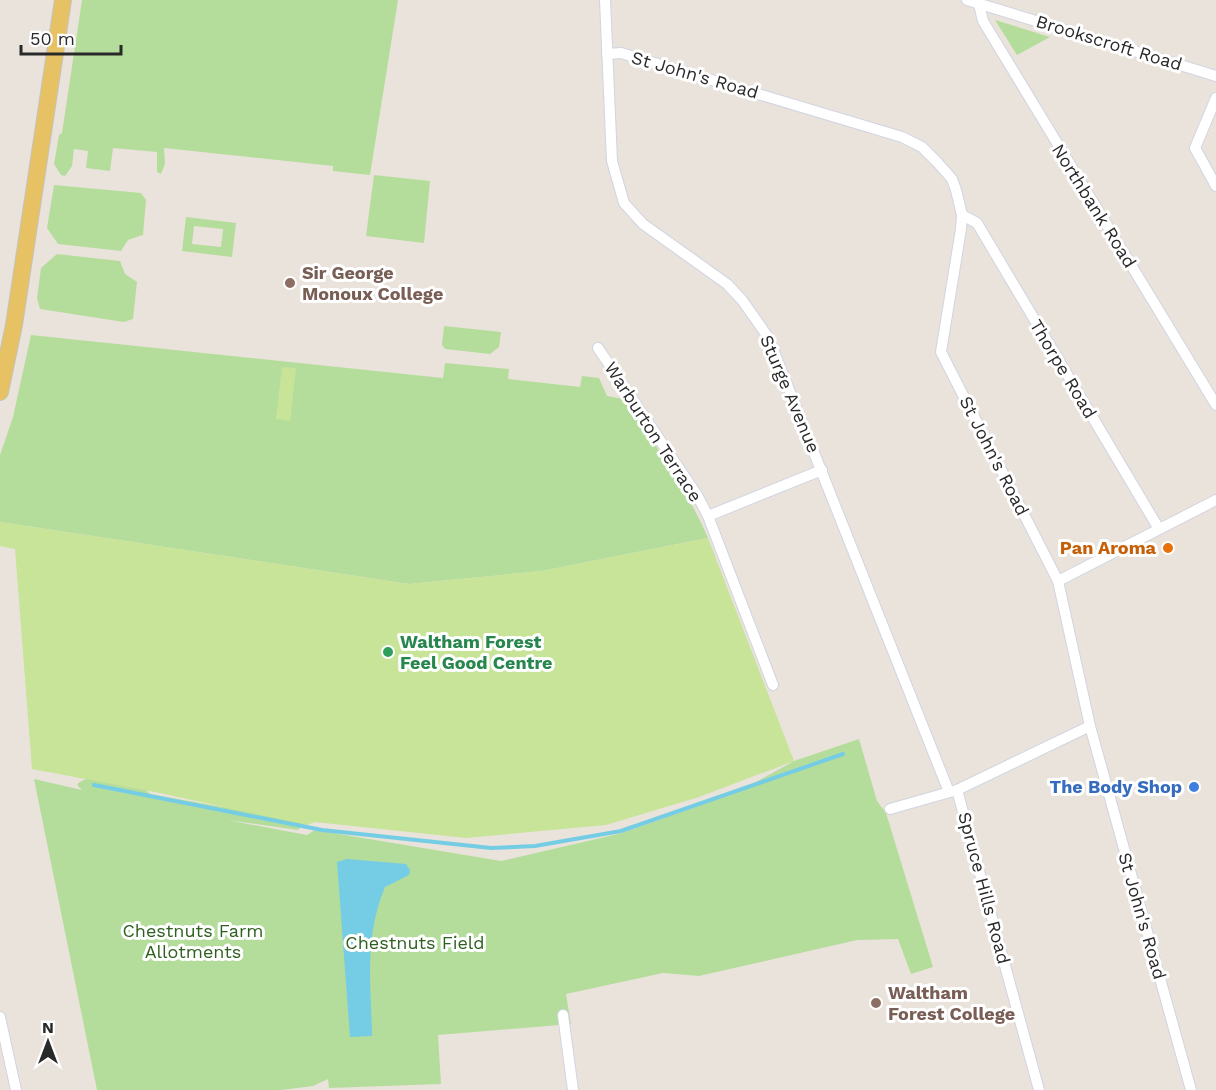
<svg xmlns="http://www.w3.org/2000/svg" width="1216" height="1090" font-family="'Work Sans',sans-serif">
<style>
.green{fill:#b4dd9b;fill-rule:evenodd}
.pitch{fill:#c7e498}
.water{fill:#75cce5}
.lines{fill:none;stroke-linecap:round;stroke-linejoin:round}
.stream{stroke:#75cce5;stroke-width:4}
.minor-casing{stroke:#d1d4e1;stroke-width:12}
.primary-casing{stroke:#c3c3c3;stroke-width:18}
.minor{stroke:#fff;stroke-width:10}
.primary{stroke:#e6c264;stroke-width:16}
.education-dot{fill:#8d6e63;stroke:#fff;stroke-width:2}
.food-dot{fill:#e8710a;stroke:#fff;stroke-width:2}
.leisure-dot{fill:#2e9e5b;stroke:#fff;stroke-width:2}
.shop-dot{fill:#3f7fe0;stroke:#fff;stroke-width:2}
.labels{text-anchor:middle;stroke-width:6;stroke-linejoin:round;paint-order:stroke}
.street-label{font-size:18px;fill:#292929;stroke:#fff}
.education-label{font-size:18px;font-weight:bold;fill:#785e54;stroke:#fff;text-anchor:start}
.food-label{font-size:18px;font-weight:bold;fill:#c56008;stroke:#fff;text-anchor:end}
.leisure-label{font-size:18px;font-weight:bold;fill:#27864d;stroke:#fff;text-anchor:start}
.shop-label{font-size:18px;font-weight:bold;fill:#366cbe;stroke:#fff;text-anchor:end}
.park-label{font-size:18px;fill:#2f601f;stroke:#fff}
</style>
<rect width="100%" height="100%" fill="#eae3db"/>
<g class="green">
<polygon points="82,0 398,0 370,175 333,171 333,166 164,148 165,164 161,174 157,172 157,152 113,148 110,171 86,168 88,151 74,149 72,166 65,176 61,175 54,164 59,135 62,133"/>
<polygon points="995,20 1050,37 1017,55"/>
<polygon points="374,175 430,181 424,243 366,236"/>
<polygon points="54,185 141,193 146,200 143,235 128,240 121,251 58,244 47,228"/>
<path d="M 186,217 L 236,223 L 232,257 L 182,251 ZM 194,226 L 223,229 L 221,247 L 192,244 Z"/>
<polygon points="57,254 120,261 125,274 137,282 133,319 124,322 40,309 37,298 41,268"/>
<polygon points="444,326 501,332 499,347 490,354 445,349 442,345"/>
<path d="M 31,335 L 443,378 L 445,363 L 509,369 L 508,379 L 580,387 L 582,376 L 599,378 L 607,396 L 623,399 C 655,443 686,488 708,538 L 542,571 L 409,584 L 0,522 L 0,455 L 13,417 Z"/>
<path d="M 859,739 L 877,801 L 886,813 L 933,967 L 911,974 L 898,939 L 857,940 L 699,976 L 663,973 L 566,994 L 571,1024 L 438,1035 L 441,1084 L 329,1088 L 328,1079 L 313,1086 L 281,1090 L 97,1090 L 34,779 L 82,790 L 77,785 C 86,772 126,778 139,784 C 143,786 147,791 150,794 L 306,822 L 298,830 L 227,820 L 307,835 L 315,830 L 501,861 L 622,833 L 738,792 L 794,761 Z"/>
</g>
<g class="pitch">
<polygon points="282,367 296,368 290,421 276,419"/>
<polygon points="0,522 409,584 542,571 708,538 794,761 699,797 606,825 466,838 315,822 307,825 160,793 32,769 15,549 0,546"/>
</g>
<path class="water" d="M 347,859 L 406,864 L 410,870 L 409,875 L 385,887 C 364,937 371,983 372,1036 L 350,1037 L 337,862 Z"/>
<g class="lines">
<polyline class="stream" points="94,785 322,830 491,848 535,846 621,831 843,754"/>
<g class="minor-casing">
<g id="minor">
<polyline points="605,0 612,161 624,203 643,224 727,284 742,300 768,337 949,792"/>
<polyline points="967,0 1216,76"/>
<polyline points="979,4 983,21 1216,405"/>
<polyline points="607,54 621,53 902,137 922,147 937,162 952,179 956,190 962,215 961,229 941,352 1058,581 1090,726 1191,1090"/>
<polyline points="1216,98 1195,148 1216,186"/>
<polyline points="962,215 977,223 1159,529"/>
<polyline points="598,348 697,495 708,516 773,685"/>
<polyline points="708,516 822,470"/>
<polyline points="1058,581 1216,500"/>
<polyline points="957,790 1039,1090"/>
<polyline points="890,809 957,790 1090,726"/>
<polyline points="563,1015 573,1090"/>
<polyline points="0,1017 16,1090"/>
</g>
</g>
<g class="primary-casing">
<polyline id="primary" points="0,392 14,325 63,0"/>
</g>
<use href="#minor" class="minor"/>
<use href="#primary" class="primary"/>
</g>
<g class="education-dot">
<circle cx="290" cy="283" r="6"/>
<circle cx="876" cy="1003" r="6"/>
</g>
<circle class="food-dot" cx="1168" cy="548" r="6"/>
<circle class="leisure-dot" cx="388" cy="652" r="6"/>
<circle class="shop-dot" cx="1194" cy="787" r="6"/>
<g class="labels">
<g class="street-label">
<text transform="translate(1109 43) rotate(17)" y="6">Brookscroft Road</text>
<text transform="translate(695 75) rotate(16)" y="6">St John's Road</text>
<text transform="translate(1094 206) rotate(58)" y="6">Northbank Road</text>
<text transform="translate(1063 369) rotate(59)" y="6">Thorpe Road</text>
<text transform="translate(790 394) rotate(67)" y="6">Sturge Avenue</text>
<text transform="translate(653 432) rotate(57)" y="6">Warburton Terrace</text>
<text transform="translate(994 456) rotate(63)" y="6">St John's Road</text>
<text transform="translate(984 888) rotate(75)" y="6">Spruce Hills Road</text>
<text transform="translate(1142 916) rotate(74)" y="6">St John's Road</text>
</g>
<g class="education-label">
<text x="302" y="279">Sir George<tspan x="302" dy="21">Monoux College</tspan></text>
<text x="888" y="999">Waltham<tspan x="888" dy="21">Forest College</tspan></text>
</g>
<g class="food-label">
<text x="1156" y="554">Pan Aroma</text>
</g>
<g class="leisure-label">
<text x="400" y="648">Waltham Forest<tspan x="400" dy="21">Feel Good Centre</tspan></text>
</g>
<g class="shop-label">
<text x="1182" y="793">The Body Shop</text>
</g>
<g class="park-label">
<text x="193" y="937">Chestnuts Farm<tspan x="193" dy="21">Allotments</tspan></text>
<text x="415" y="949">Chestnuts Field</text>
</g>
</g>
<g transform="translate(48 1042)" stroke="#ffffff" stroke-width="4.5" paint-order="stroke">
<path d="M0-4.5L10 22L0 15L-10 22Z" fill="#292929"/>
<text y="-9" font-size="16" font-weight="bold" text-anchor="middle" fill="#292929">N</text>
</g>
<path d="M21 45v9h100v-9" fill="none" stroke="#292929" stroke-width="3"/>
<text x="30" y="45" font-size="18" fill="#292929" stroke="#ffffff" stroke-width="4.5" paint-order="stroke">50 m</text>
</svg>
